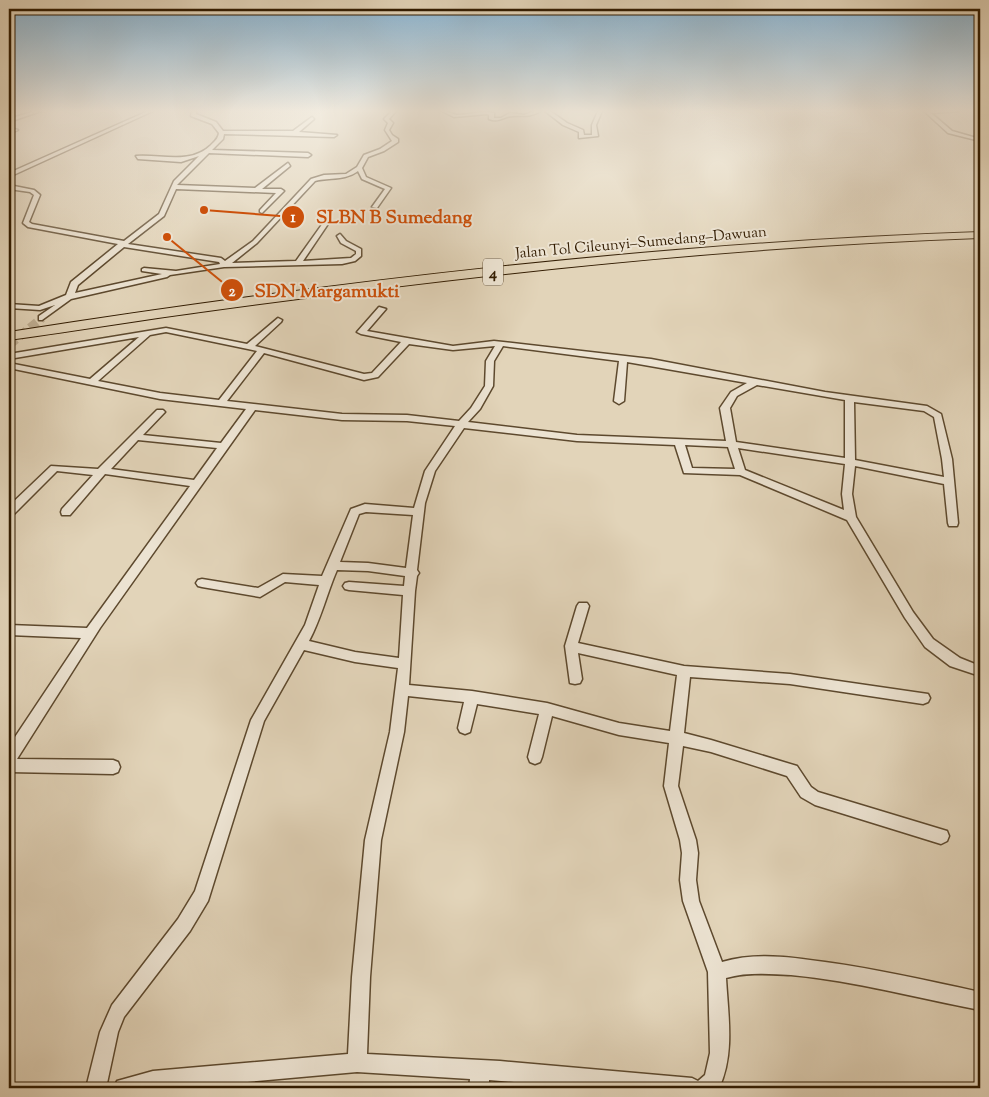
<svg xmlns="http://www.w3.org/2000/svg" width="989" height="1097" font-family="'Sorts Mill Goudy',serif">
<style>
.lines{fill:none;stroke-linecap:round;stroke-linejoin:round}
.street-tunnel{stroke:#bfaf94;stroke-width:9;stroke-dasharray:9 4.5;stroke-linecap:butt}
.street-casing{stroke:#5d492e;stroke-width:3}
.highway-casing{stroke:#311b00;stroke-width:2}
.street{fill:#ece3d2;fill-rule:evenodd}
.highway{fill:#e2d4b9;fill-rule:evenodd}
.labels{text-anchor:middle;stroke-width:4;stroke-linejoin:round;paint-order:stroke}
.far-street-label{font-size:15px;fill:#311b00;stroke:#ece3d2}
.shield{fill:#ece3d2;stroke:#69573f;stroke-width:1}
.shield-label{font-size:16px;font-weight:bold;fill:#311b00}
.leader{fill:none;stroke:#cd500a;stroke-width:2}
.callout-dot{fill:#cd500a;stroke:#ece3d2;stroke-width:2}
.mark-label{font-size:15px;text-anchor:middle;font-weight:bold;fill:#fff}
.callout-label{font-size:19px;text-anchor:middle;font-weight:bold;fill:#cd500a;stroke:#ece3d2;stroke-width:4;stroke-linejoin:round;paint-order:stroke}
</style>
<rect width="100%" height="100%" fill="#e2d4b9"/>
<filter id="stains"><feTurbulence type="fractalNoise" baseFrequency=".004" numOctaves="4"/><feColorMatrix values="0 0 0 0 .2 0 0 0 0 .09 0 0 0 0 .02 0 0 0 .5 -.17"/></filter>
<radialGradient id="worn" r=".72"><stop offset=".6" stop-color="#630" stop-opacity="0"/><stop offset="1" stop-color="#630" stop-opacity=".3"/></radialGradient>
<g class="lines">
<polyline class="street-tunnel" points="9,345 42,318"/>
<g class="street-casing">
<g id="street">
<polygon points="35,111 41,111 9,122 9,119"/>
<polygon points="148,111 153,111 9,177 9,173"/>
<path d="M 192,111 L 196,111 L 196,114 L 216,122 L 223,131 L 293,131 L 312,117 L 314,119 L 299,132 L 337,135 L 334,137 L 224,134 L 223,139 L 212,150 L 308,153 L 311,155 L 308,157 L 209,153 L 177,185 L 255,188 L 288,163 L 290,166 L 262,189 L 281,189 L 284,191 L 262,213 L 260,212 L 260,210 L 276,193 L 176,189 L 164,216 L 128,244 L 221,258 L 225,261 L 253,241 L 311,179 L 324,175 L 346,174 L 357,167 L 364,155 L 380,149 L 392,141 L 385,130 L 388,123 L 384,119 L 392,111 L 396,111 L 389,119 L 393,123 L 389,130 L 392,135 L 398,139 L 398,142 L 384,151 L 368,157 L 362,168 L 366,177 L 391,188 L 377,208 L 372,207 L 385,189 L 362,179 L 358,171 C 344,181 331,177 315,181 L 257,243 L 232,263 L 296,261 L 323,223 L 325,222 L 328,224 L 303,261 L 351,258 L 356,254 L 356,251 L 341,243 L 337,236 L 340,234 L 346,241 L 361,249 L 361,256 L 355,261 L 342,264 L 224,267 L 170,275 L 167,277 L 71,299 L 42,320 L 39,320 L 39,316 L 55,305 L 40,310 L 9,308 L 9,304 L 39,306 L 66,295 L 71,282 L 118,244 L 28,227 L 23,223 L 34,195 L 30,192 L 9,189 L 9,185 L 34,190 L 40,195 L 29,222 L 32,224 L 124,241 L 159,214 L 174,181 L 199,156 L 181,162 L 138,159 L 136,156 C 162,154 190,165 211,145 C 215,141 218,139 219,133 L 212,124 L 191,116 ZM 124,247 L 219,262 L 220,264 L 176,271 L 144,268 L 142,269 L 142,271 L 162,274 L 75,293 L 78,285 Z"/>
<path d="M 442,111 C 448,111 452,114 457,115 C 470,115 480,110 494,113 L 494,118 L 501,118 L 510,113 L 524,115 L 535,111 L 541,111 C 528,118 525,115 513,116 C 503,116 500,123 489,119 L 489,115 L 487,114 L 454,117 Z"/>
<polygon points="545,111 550,111 567,123 583,130 584,135 592,135 592,125 598,111 602,111 596,125 598,136 579,138 579,132 563,125"/>
<polygon points="924,111 959,111 931,113 952,131 980,139 980,141 948,133"/>
<polygon points="14,129 18,130 9,134 9,131"/>
<path d="M 379,307 L 386,309 L 367,331 L 453,346 L 494,341 L 651,359 L 825,392 L 927,406 L 941,414 L 952,459 L 958,523 L 957,526 L 949,526 L 948,523 L 944,484 L 855,466 L 852,494 L 856,517 L 913,612 L 933,639 L 960,658 L 980,666 L 980,676 L 950,666 L 925,647 L 905,618 L 847,520 L 740,475 L 684,473 L 675,445 L 577,441 L 464,428 L 435,471 L 425,503 L 417,570 L 419,573 L 417,576 L 415,591 L 409,685 L 472,691 L 547,703 L 619,723 L 670,731 L 677,675 L 578,653 L 582,679 L 580,683 L 575,684 L 570,683 L 565,646 L 577,606 L 579,603 L 587,603 L 589,606 L 578,643 L 684,666 L 790,674 L 928,694 L 930,698 L 928,702 L 923,704 L 790,684 L 690,677 L 684,733 L 711,740 L 797,766 L 811,787 L 818,792 L 947,831 L 949,836 L 947,841 L 941,844 L 815,805 L 801,797 L 787,776 L 711,752 L 683,746 L 678,786 L 696,840 L 698,853 L 696,880 L 699,901 L 722,962 C 755,952 791,957 825,962 C 877,969 929,981 980,992 L 980,1010 C 917,998 855,981 791,975 C 769,974 747,972 726,978 C 728,1015 735,1054 719,1088 L 586,1088 L 489,1080 L 489,1088 L 469,1088 L 470,1079 L 357,1072 L 180,1088 L 114,1088 L 117,1081 L 153,1071 L 348,1054 L 352,977 L 365,840 L 390,732 L 398,668 L 355,662 L 304,650 L 264,721 L 208,901 L 190,931 L 124,1017 L 118,1032 L 106,1088 L 86,1088 L 100,1032 L 112,1005 L 178,919 L 195,891 L 251,720 L 305,625 L 319,585 L 285,582 L 260,597 L 202,587 L 198,586 L 196,583 L 198,580 L 202,579 L 258,588 L 283,574 L 322,576 L 351,509 L 365,504 L 414,508 L 425,471 L 455,426 L 407,421 L 342,420 L 255,410 L 100,628 L 17,759 L 113,760 L 118,762 L 120,767 L 118,772 L 113,774 L 9,772 L 9,746 L 81,638 L 9,635 L 9,625 L 87,628 L 190,486 L 105,474 L 70,515 L 62,515 L 61,512 L 62,509 L 93,475 L 57,471 L 13,515 L 9,516 L 9,506 L 51,466 L 98,469 L 157,410 L 163,410 L 165,412 L 143,435 L 221,443 L 246,409 L 160,399 L 9,368 L 9,363 L 90,379 L 139,337 L 9,359 L 9,354 L 166,328 L 247,344 L 278,318 L 282,320 L 281,322 L 255,346 L 364,374 L 372,373 L 401,342 L 361,334 L 357,332 ZM 166,332 L 248,349 L 257,351 L 219,400 L 160,393 L 98,381 L 150,335 ZM 409,344 L 453,350 L 495,346 L 486,361 L 485,386 L 471,408 L 459,421 L 407,415 L 342,414 L 227,401 L 264,353 L 364,380 L 378,377 ZM 503,346 L 619,361 L 614,401 L 619,404 L 624,401 L 627,362 L 747,383 L 731,392 L 720,408 L 726,441 L 577,435 L 468,422 L 480,409 L 493,386 L 494,361 ZM 757,385 L 845,400 L 845,458 L 736,442 L 730,408 L 737,396 ZM 854,402 L 924,411 L 934,417 L 942,459 L 944,477 L 855,460 ZM 138,440 L 217,448 L 194,480 L 111,469 ZM 685,445 L 728,447 L 735,469 L 692,468 ZM 738,448 L 845,464 L 842,494 L 844,510 L 745,470 ZM 366,512 L 413,515 L 406,568 L 368,563 L 340,562 L 359,514 ZM 337,570 L 368,571 L 405,576 L 404,586 L 349,582 L 345,583 L 343,586 L 345,589 L 349,590 L 403,595 L 399,658 L 355,652 L 309,641 C 321,619 327,593 337,570 ZM 408,696 L 464,702 L 458,728 L 460,732 L 465,734 L 470,732 L 477,704 L 539,714 L 528,757 L 530,762 L 535,764 L 540,762 L 542,757 L 552,716 L 619,735 L 669,743 L 664,786 L 680,840 L 682,853 L 680,880 L 683,901 L 708,972 L 710,1053 L 705,1075 L 698,1081 L 692,1078 L 500,1061 L 367,1054 L 370,977 L 381,840 L 404,732 Z"/>
</g>
</g>
<g class="highway-casing">
<path id="highway" d="M 980,232 L 980,238 C 722,247 464,276 208,311 C 141,320 75,331 9,340 L 9,332 C 330,282 655,243 980,232 Z"/>
</g>
<use href="#street" class="street"/>
<use href="#highway" class="highway"/>
</g>
<linearGradient id="sky" x2="0" y2="1"><stop stop-color="#88b5d5"/><stop offset="0.42" stop-color="#f2ece0"/><stop offset="1" stop-color="#f2ece0" stop-opacity="0"/></linearGradient>
<rect width="989" height="264" fill="url(#sky)"/>
<g class="labels">
<g class="far-street-label">
<text transform="translate(641 242) rotate(-5)" y="5">Jalan Tol Cileunyi–Sumedang–Dawuan</text>
</g>
<rect class="shield" x="483" y="258.5" width="20" height="27" rx="4"/>
<g class="shield-label">
<text x="493" y="278">4</text>
</g>
</g>
<path class="leader" d="M204 210L293 217M167 237L232 290"/>
<g class="callout-dot">
<circle cx="204" cy="210" r="5"/>
<circle cx="167" cy="237" r="5"/>
<circle cx="293" cy="217" r="12"/>
<circle cx="232" cy="290" r="12"/>
</g>
<g class="mark-label">
<text x="293" y="222">1</text>
<text x="232" y="296">2</text>
</g>
<g class="callout-label">
<text x="394" y="223">SLBN B Sumedang</text>
<text x="327" y="297">SDN Margamukti</text>
</g>
<rect width="989" height="1097" fill="none" stroke="#e2d4b9" stroke-width="30"/>
<rect x="10" y="10" width="969" height="1077" fill="none" stroke="#311b00" stroke-width="2.5"/>
<rect x="15" y="15" width="959" height="1067" fill="none" stroke="#311b00"/>
<rect width="100%" height="100%" filter="url(#stains)"/>
<rect width="100%" height="100%" fill="url(#worn)"/>
</svg>
